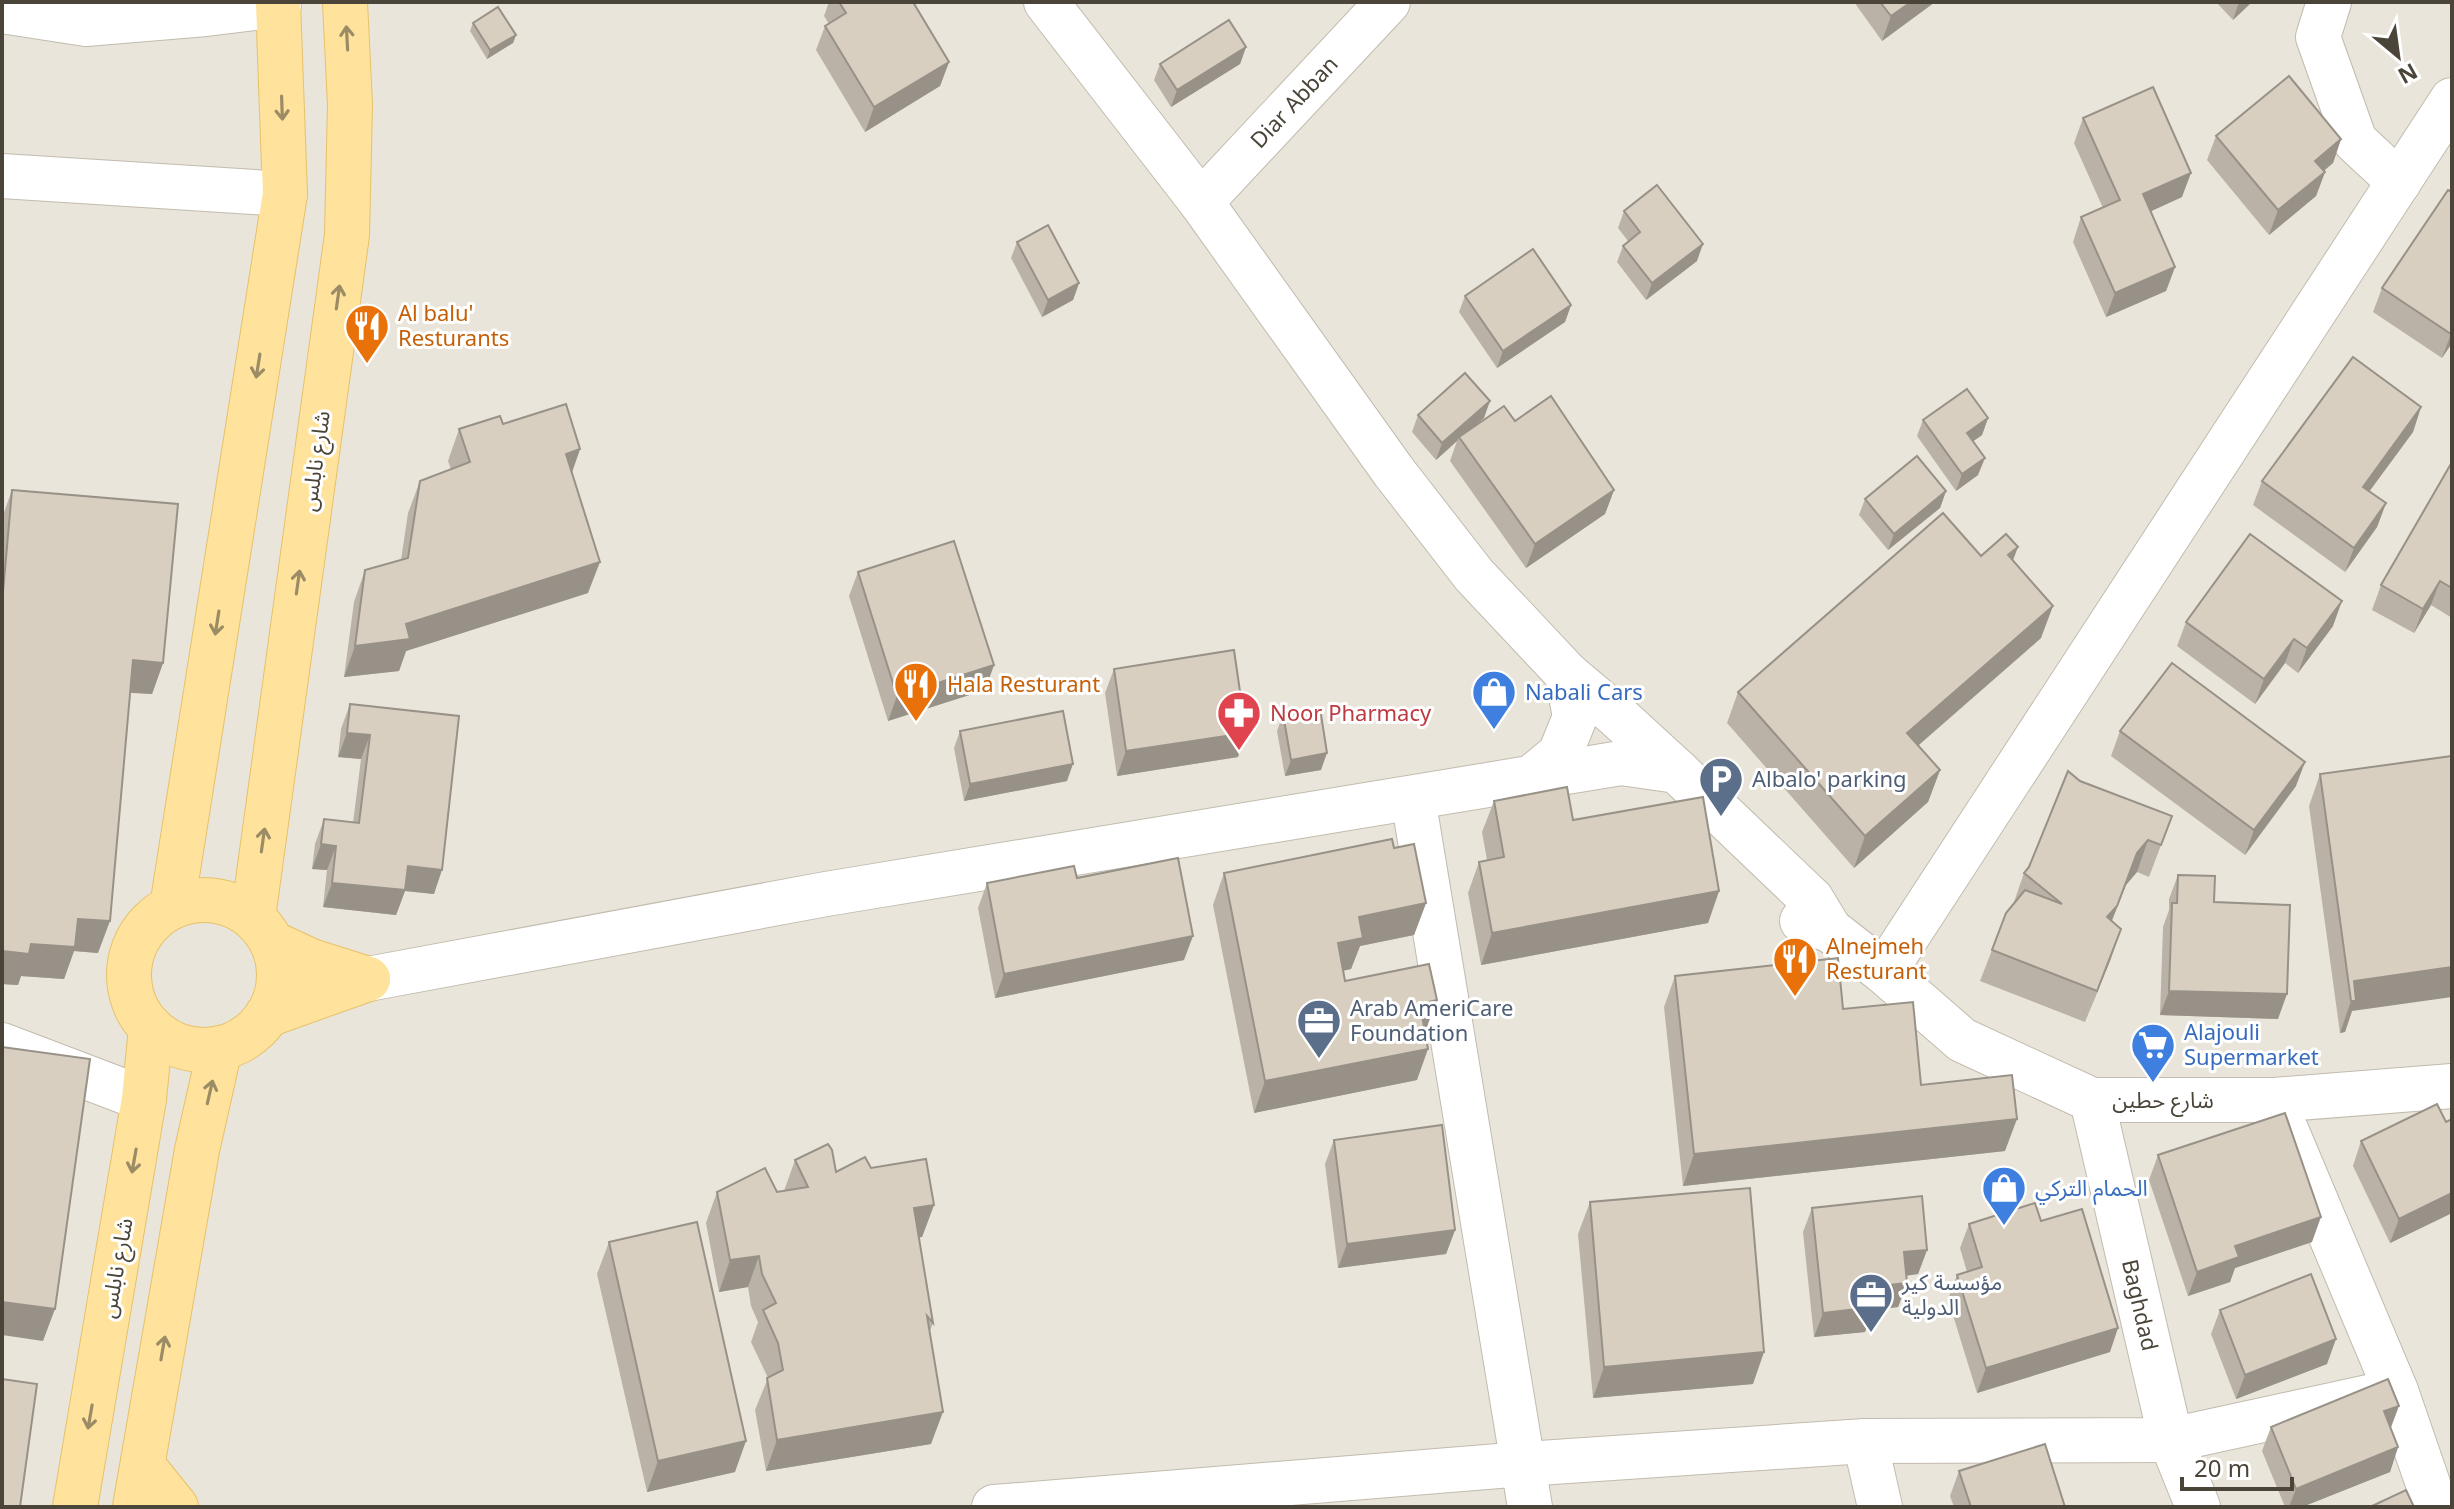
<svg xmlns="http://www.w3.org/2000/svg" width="2454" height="1509" font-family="'Noto Sans','Noto Sans Arabic',sans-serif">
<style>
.residential{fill:#eae5da}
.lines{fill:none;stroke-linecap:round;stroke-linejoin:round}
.minor-casing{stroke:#c2bbae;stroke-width:46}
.major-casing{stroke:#e6c16a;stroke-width:46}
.minor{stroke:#fff;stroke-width:44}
.major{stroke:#ffe39c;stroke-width:44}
.wall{fill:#bab2a6}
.shaded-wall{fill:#979187}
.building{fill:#d8cfc1;stroke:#979187;stroke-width:2}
.oneway{stroke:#9c8c66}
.labels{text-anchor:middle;stroke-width:6;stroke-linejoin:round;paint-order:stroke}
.street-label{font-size:22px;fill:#4b4439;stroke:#fff}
.food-label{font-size:22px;fill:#c56008;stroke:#fff;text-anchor:start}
.shop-label{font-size:22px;fill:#366cbe;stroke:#fff;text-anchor:start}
.health-label{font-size:22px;fill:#be3a42;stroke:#fff;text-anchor:start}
.service-label{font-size:22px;fill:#4e5e75;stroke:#fff;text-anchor:start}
</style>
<rect width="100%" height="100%" fill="#f6f3ec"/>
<rect class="residential" x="2" y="2" width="2450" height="1505"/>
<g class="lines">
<g class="minor-casing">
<g id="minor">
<polyline points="1046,2 1201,202 1394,472 1474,575 1567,674 1617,716 1677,771"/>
<polyline points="2329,2 2318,37 2355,141 2399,182"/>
<polyline points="2,11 86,24 206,14 279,5"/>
<polyline points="2,176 285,194"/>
<polyline points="1201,202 1388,2"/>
<polyline points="1531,778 1560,754 1575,717 1567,674"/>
<polyline points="1413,798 1530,1507"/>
<polyline points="1802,921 1830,930 1884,972 1962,1040 2092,1100 2274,1100 2452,1086"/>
<polyline points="1884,972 2452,100"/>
<polyline points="368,979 826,894 1621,763 1677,771 1812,900 1830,930"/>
<polyline points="2,1045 144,1099"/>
<polyline points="2092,1100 2171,1440 2198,1507"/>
<polyline points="2287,1132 2396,1391 2436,1507"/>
<polyline points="1865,1441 1880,1507"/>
<polyline points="994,1507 1523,1464 1865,1441 2171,1440 2396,1391"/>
</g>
</g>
<g class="major-casing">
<g id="major">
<circle cx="204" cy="975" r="75"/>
<polyline points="172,907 285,194 278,2"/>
<polyline points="253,917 347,235 350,105 345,2"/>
<polyline points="272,943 311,961 368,979"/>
<polyline points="267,1015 368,979"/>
<polyline points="143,1466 176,1507"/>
<polyline points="75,1507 144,1099 151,1028"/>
<polyline points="135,1507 197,1150 220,1048"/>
</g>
</g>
<use href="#minor" class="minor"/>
<use href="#major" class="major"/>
</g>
<g class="wall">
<polygon points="829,2 913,2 949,62 940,86 865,132 816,50 825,26 829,24 824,16"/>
<polygon points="1854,2 1935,2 1882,41"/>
<polygon points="2216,2 2252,2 2233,20"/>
<polygon points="473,23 516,35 513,43 487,59 470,31"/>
<polygon points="1246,47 1240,64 1171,107 1154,80 1160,64"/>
<polygon points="2083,118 2182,197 2151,211 2175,267 2166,291 2106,317 2073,242 2081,217 2103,208 2074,143"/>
<polygon points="2216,136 2341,139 2333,163 2324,171 2325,172 2316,196 2269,235 2207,160"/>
<polygon points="2452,192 2452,343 2442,358 2373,312 2382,288"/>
<polygon points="1624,211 1697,261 1646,300 1617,262 1623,246 1628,241 1618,228"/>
<polygon points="1017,242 1079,283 1073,300 1042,317 1011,258"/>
<polygon points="1465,296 1571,305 1565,322 1497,368 1459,312"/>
<polygon points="2421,407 2413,432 2369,491 2386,503 2377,527 2345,572 2253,505 2262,481"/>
<polygon points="1418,415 1484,418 1473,427 1515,421 1614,490 1605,514 1526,568 1450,461 1457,441 1436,460 1412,432"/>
<polygon points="1988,418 1982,435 1973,441 1978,475 1956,491 1917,436 1923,420"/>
<polygon points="503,424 580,449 572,472 588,593 406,651 399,671 344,677 354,602 365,570 401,560 408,513 420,481 451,469 448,461 459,429"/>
<polygon points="2452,462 2452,618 2431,605 2414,633 2372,610 2381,585"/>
<polygon points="12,490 163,663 152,694 130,693 98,953 74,951 64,979 21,976 18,985 2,984 2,518"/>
<polygon points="1946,491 1940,508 1888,550 1859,515 1865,499"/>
<polygon points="1981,556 2013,561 2041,638 1918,745 1940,770 1928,802 1854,868 1727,723 1738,692"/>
<polygon points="858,572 994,665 985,690 888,721 849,596"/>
<polygon points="2186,622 2333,626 2298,673 2285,663 2255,704 2177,646"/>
<polygon points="1114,669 1238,757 1117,776 1105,693"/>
<polygon points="350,704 459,716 434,894 405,891 396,915 323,907 327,870 312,869 315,844 324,819 353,823 361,759 338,757 341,729"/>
<polygon points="1283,714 1321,770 1285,776 1277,731"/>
<polygon points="960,731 1067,781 964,801 954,748"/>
<polygon points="2120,731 2296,786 2245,855 2111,756"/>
<polygon points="2320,774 2352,1011 2345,1032 2340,1033 2309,806"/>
<polygon points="2080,781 2172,816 2149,877 2137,872 2126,885 2112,921 2121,929 2085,1022 1980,981 1992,950 2013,905 2024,873"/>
<polygon points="1494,801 1573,820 1719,891 1708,923 1481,965 1468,893 1479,862 1487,860 1482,832"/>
<polygon points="1394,848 1426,903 1414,935 1360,946 1351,969 1343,971 1345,981 1425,1032 1417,1080 1254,1113 1213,905 1224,873"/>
<polygon points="2178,875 2214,902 2278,1019 2160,1015 2163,927 2169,910 2169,899"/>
<polygon points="987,883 1184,960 995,998 978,908"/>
<polygon points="1675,976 1843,1009 1921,1085 2005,1151 1683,1186 1664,1007"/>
<polygon points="2452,1119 2452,1213 2390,1243 2353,1166 2361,1141 2446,1122"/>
<polygon points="1334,1140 1455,1230 1446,1254 1338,1268 1325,1164"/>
<polygon points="2158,1155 2312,1242 2235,1268 2230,1282 2188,1296 2149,1180"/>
<polygon points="795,1160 836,1172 871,1168 934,1205 922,1237 919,1237 933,1323 930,1331 931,1444 766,1471 755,1410 768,1378 751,1342 758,1322 751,1306 748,1287 719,1292 706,1223 717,1192 777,1192 784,1191"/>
<polygon points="1590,1202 1753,1384 1593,1398 1578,1234"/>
<polygon points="1812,1208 1927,1250 1918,1274 1906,1276 1907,1283 1898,1307 1873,1310 1865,1332 1814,1337 1803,1232"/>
<polygon points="2041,1221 2110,1352 1977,1393 1948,1299 1957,1275 1967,1272 1960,1248 1969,1224"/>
<polygon points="609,1242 735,1472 647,1492 597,1274"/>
<polygon points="2220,1310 2327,1364 2236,1399 2211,1334"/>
<polygon points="2271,1427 2398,1447 2390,1472 2302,1507 2285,1507 2262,1451"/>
<polygon points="1959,1471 2065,1507 1954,1507 1950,1496"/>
</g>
<g class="shaded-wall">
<polygon points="1911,2 1935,2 1882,41 1891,16"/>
<polygon points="2239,2 2252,2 2233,20"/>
<polygon points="516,35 513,43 487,59 490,50"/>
<polygon points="1246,47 1240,64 1171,107 1177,90"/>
<polygon points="949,62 940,86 865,132 874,107"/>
<polygon points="2341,139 2333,163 2306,185 2315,161"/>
<polygon points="2325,172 2316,196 2269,235 2278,210"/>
<polygon points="2191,173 2182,197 2134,219 2143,194"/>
<polygon points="1703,244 1697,261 1646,300 1652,283"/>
<polygon points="2175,267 2166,291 2106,317 2115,293"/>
<polygon points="1079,283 1073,300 1042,317 1048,300"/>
<polygon points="1571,305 1565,322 1497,368 1503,351"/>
<polygon points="2452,332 2452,343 2442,358 2451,334"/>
<polygon points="1490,401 1484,418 1460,438 1459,437 1457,441 1436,460 1442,443"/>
<polygon points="2421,407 2413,432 2355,511 2363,487"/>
<polygon points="1988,418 1982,435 1961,450 1967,433"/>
<polygon points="580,449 569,481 566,454"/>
<polygon points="1985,458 1978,475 1956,491 1962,474"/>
<polygon points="1614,490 1605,514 1526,568 1535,544"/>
<polygon points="1946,491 1940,508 1888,550 1894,534"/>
<polygon points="2386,503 2377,527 2345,572 2354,548"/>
<polygon points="2018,547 2006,579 2008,555"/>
<polygon points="600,562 588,593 406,651 399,671 344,677 355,646 406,624"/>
<polygon points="2440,581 2431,605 2414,633 2423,609"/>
<polygon points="2342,601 2333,626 2298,673 2307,648"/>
<polygon points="2053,606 2041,638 1896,765 1907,733"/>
<polygon points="2294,639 2285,663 2255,704 2264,679"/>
<polygon points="133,660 163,663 152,694 122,692"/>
<polygon points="994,665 985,690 888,721 897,696"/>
<polygon points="347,733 370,735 361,759 338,757"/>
<polygon points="1246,733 1238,757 1117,776 1126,751"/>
<polygon points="1327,753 1321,770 1285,776 1291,760"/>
<polygon points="2305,762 2296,786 2245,855 2254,830"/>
<polygon points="1073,764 1067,781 964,801 970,784"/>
<polygon points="1940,770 1928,802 1854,868 1865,836"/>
<polygon points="2148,840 2137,872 2126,885 2105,937 2107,917 2137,853"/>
<polygon points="321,844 336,846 327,870 312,869"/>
<polygon points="408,866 442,870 434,894 405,891 396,915 323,907 332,883"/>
<polygon points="1719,891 1708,923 1481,965 1492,933"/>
<polygon points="1426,903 1414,935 1360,946 1351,969 1326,974 1338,943 1359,917"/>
<polygon points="78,919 110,921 98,953 74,951 64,979 21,976 18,985 2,984 2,951 31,944"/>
<polygon points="2121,929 2110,961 2085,1022"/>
<polygon points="1193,936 1184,960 995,998 1004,974"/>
<polygon points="2452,967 2452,997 2352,1011 2345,1032 2340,1033 2351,1001 2354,981"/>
<polygon points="2169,991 2287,994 2278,1019 2160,1015"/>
<polygon points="1437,1000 1425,1032 1420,1004"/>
<polygon points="1428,1049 1417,1080 1254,1113 1265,1081"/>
<polygon points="2017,1119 2005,1151 1683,1186 1694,1154"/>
<polygon points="2452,1193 2452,1213 2390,1243 2399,1219"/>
<polygon points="934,1205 922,1237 903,1240 914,1208"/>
<polygon points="2321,1217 2312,1242 2235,1268 2230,1282 2188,1296 2197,1272 2235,1246"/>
<polygon points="1455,1230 1446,1254 1338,1268 1347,1244"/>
<polygon points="1927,1250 1918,1274 1895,1277 1904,1252"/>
<polygon points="759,1256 748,1287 719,1292 730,1260"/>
<polygon points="1907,1283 1898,1307 1873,1310 1865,1332 1814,1337 1823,1313 1872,1287"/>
<polygon points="2,1302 55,1309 43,1341 2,1335"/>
<polygon points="2118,1328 2110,1352 1977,1393 1986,1368"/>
<polygon points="2336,1339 2327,1364 2236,1399 2245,1375"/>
<polygon points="1764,1352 1753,1384 1593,1398 1604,1367"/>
<polygon points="2399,1406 2390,1430 2384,1411"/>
<polygon points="943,1412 931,1444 766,1471 777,1440"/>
<polygon points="746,1441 735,1472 647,1492 658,1461"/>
<polygon points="2398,1447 2390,1472 2302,1507 2289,1507 2296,1489"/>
</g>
<g class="building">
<polygon points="839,2 913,2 949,62 874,107 825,26 846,13"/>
<polygon points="1880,2 1911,2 1891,16"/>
<polygon points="498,7 516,35 490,50 473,23"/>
<polygon points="1229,20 1246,47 1177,90 1160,64"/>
<polygon points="2289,76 2341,139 2315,161 2325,172 2278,210 2216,136"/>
<polygon points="2153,87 2191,173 2143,194 2175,267 2115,293 2081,217 2120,200 2083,118"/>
<polygon points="1657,185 1703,244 1652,283 1623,246 1640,232 1624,211"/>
<polygon points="2448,190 2452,192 2452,332 2451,334 2382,288"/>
<polygon points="1048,225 1079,283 1048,300 1017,242"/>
<polygon points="1533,249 1571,305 1503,351 1465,296"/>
<polygon points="2353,357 2421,407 2363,487 2386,503 2354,548 2262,481"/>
<polygon points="1465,373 1490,401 1442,443 1418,415"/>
<polygon points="1967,389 1988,418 1967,433 1985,458 1962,474 1923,420"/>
<polygon points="1551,396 1614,490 1535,544 1459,437 1504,406 1515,421"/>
<polygon points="566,404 580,449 566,454 600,562 406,624 410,639 355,646 365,570 408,558 420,481 470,462 459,429 500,416 503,424"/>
<polygon points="1917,456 1946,491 1894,534 1865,499"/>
<polygon points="2452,462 2452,588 2440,581 2423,609 2381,585"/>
<polygon points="12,490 178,504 163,663 133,660 110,921 78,919 75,947 31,944 29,954 2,951 2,603"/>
<polygon points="1943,513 1981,556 2006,534 2018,547 2008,555 2053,606 1907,733 1940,770 1865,836 1738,692"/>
<polygon points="2250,534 2342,601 2307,648 2294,639 2264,679 2186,622"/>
<polygon points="954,541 994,665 897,696 858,572"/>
<polygon points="1234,650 1246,733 1126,751 1114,669"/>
<polygon points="2172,663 2305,762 2254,830 2120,731"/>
<polygon points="350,704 459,716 442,870 408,866 405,890 332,883 336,846 321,844 324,819 359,823 370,735 347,733"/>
<polygon points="1320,708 1327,753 1291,760 1283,714"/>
<polygon points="1063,711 1073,764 970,784 960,731"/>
<polygon points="2452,756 2452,967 2354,981 2356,1001 2351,1001 2320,774"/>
<polygon points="2068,771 2080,781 2172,816 2161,845 2148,840 2137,853 2117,906 2107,917 2121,929 2097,991 1992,950 2006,913 2025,890 2062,904 2024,873 2029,867"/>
<polygon points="1567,787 1573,820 1703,797 1719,891 1492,933 1479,862 1504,857 1494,801"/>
<polygon points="1392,839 1394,848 1414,844 1426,903 1359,917 1363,938 1338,943 1345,981 1429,964 1437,1000 1420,1004 1428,1049 1265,1081 1224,873"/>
<polygon points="1178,858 1193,936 1004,974 987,883 1074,866 1077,878"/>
<polygon points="2178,875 2215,876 2214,902 2290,905 2287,994 2169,991 2172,903 2177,903"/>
<polygon points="1838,958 1843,1009 1913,1002 1921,1085 2012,1075 2017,1119 1694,1154 1675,976"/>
<polygon points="2,1047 90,1059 55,1309 2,1302"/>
<polygon points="2437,1104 2446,1122 2452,1119 2452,1193 2399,1219 2361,1141"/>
<polygon points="2285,1113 2321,1217 2235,1246 2239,1257 2197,1272 2158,1155"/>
<polygon points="1442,1125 1455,1230 1347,1244 1334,1140"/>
<polygon points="828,1144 832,1150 836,1172 865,1157 871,1168 926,1159 934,1205 914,1208 933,1323 927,1316 943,1412 777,1440 767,1378 783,1370 778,1343 763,1310 776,1303 762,1274 759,1256 730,1260 717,1192 765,1168 777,1192 808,1187 795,1160"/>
<polygon points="1750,1188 1764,1352 1604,1367 1590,1202"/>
<polygon points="1922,1196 1927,1250 1904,1252 1907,1283 1872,1287 1874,1307 1823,1313 1812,1208"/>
<polygon points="2035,1203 2041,1221 2082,1209 2118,1328 1986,1368 1957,1275 1982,1267 1969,1224"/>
<polygon points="697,1222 746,1441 658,1461 609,1242"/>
<polygon points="2311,1274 2336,1339 2245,1375 2220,1310"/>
<polygon points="2,1379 37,1384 20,1507 2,1507"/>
<polygon points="2388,1379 2399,1406 2384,1411 2398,1447 2296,1489 2271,1427"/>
<polygon points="2045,1444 2065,1507 1971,1507 1959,1471"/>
<polygon points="2406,1490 2414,1507 2370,1507"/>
</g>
<defs><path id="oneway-shaft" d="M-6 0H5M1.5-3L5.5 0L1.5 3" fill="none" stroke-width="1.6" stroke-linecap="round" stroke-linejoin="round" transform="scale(2)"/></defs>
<g class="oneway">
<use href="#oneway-shaft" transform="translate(347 38) rotate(-93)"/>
<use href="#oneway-shaft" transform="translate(282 108) rotate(88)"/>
<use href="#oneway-shaft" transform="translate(338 297) rotate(-82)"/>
<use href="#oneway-shaft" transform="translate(258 366) rotate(99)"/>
<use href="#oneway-shaft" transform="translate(298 582) rotate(-82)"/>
<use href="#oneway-shaft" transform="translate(217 623) rotate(99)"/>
<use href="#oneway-shaft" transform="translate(263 840) rotate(-82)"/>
<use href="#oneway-shaft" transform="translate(210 1092) rotate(-77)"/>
<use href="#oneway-shaft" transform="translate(134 1161) rotate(100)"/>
<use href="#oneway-shaft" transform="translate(163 1348) rotate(-80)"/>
<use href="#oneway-shaft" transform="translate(90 1417) rotate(100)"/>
</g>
<defs>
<g id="restaurant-pin" transform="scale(2.3)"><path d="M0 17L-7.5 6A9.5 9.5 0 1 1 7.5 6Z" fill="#e8710a" stroke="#fff"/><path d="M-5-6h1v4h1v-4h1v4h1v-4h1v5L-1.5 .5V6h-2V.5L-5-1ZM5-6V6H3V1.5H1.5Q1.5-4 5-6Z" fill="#fff"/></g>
<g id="shop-pin" transform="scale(2.3)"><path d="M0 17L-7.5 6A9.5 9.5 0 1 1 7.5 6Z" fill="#3f7fe0" stroke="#fff"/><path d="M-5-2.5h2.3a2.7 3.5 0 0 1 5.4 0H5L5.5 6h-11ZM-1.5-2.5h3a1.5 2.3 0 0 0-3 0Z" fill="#fff"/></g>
<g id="pharmacy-pin" transform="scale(2.3)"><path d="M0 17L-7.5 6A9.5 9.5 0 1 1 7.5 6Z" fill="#e0444e" stroke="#fff"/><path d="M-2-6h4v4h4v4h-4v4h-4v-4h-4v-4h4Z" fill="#fff"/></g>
<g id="parking-pin" transform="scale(2.3)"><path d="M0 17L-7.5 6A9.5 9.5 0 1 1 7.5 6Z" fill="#5c6f8a" stroke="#fff"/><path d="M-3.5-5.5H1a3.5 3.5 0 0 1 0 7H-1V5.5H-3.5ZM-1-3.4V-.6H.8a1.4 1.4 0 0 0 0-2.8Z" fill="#fff"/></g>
<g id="office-pin" transform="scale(2.3)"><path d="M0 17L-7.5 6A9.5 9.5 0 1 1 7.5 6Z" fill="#5c6f8a" stroke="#fff"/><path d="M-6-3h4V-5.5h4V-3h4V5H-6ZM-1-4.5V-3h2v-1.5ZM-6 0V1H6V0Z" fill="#fff"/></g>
<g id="supermarket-pin" transform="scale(2.3)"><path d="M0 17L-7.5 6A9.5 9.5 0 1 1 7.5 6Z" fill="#3f7fe0" stroke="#fff"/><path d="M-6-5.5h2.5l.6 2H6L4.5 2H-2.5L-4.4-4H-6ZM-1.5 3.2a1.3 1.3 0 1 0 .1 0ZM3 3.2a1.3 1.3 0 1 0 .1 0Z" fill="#fff"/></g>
</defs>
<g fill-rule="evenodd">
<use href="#restaurant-pin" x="367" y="326"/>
<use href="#restaurant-pin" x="916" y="684"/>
<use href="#shop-pin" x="1494" y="692"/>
<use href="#pharmacy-pin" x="1239" y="713"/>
<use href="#parking-pin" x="1721" y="779"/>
<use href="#restaurant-pin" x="1795" y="959"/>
<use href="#office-pin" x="1319" y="1021"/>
<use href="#supermarket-pin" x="2153" y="1045"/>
<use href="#shop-pin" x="2004" y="1188"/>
<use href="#office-pin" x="1871" y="1295"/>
</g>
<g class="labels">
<g class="street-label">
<text transform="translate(1294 102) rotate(-47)" y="8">Diar Abban</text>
<text transform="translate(315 461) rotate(-82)" y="8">شارع نابلس</text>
<text x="2163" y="1108">شارع حطين</text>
<text transform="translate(116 1268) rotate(-80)" y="8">شارع نابلس</text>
<text transform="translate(2140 1305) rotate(77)" y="8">Baghdad</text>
</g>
<g class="food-label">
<text x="398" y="321">Al balu'<tspan x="398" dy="25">Resturants</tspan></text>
<text x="947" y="692">Hala Resturant</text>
<text x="1826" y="954">Alnejmeh<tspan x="1826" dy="25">Resturant</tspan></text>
</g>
<g class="shop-label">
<text x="1525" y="700">Nabali Cars</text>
<text x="2184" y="1040">Alajouli<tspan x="2184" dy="25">Supermarket</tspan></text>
<text x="2035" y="1196">الحمام التركي</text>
</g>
<g class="health-label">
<text x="1270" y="721">Noor Pharmacy</text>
</g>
<g class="service-label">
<text x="1752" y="787">Albalo' parking</text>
<text x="1350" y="1016">Arab AmeriCare<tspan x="1350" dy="25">Foundation</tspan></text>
<text x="1902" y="1290">مؤسسة كير<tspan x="1902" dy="25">الدولية</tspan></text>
</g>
</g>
<rect width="2454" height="1509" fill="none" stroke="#4b4439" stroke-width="8"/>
<g transform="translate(2398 56) rotate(151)" stroke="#ffffff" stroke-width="6" paint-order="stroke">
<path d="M0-6L14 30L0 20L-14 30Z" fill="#4b4439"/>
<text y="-12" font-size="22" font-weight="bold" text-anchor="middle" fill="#4b4439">N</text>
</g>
<path d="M2182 1477v12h110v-12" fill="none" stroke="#4b4439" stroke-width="4"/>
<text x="2194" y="1477" font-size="24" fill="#4b4439" stroke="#ffffff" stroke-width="6" paint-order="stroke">20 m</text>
</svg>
